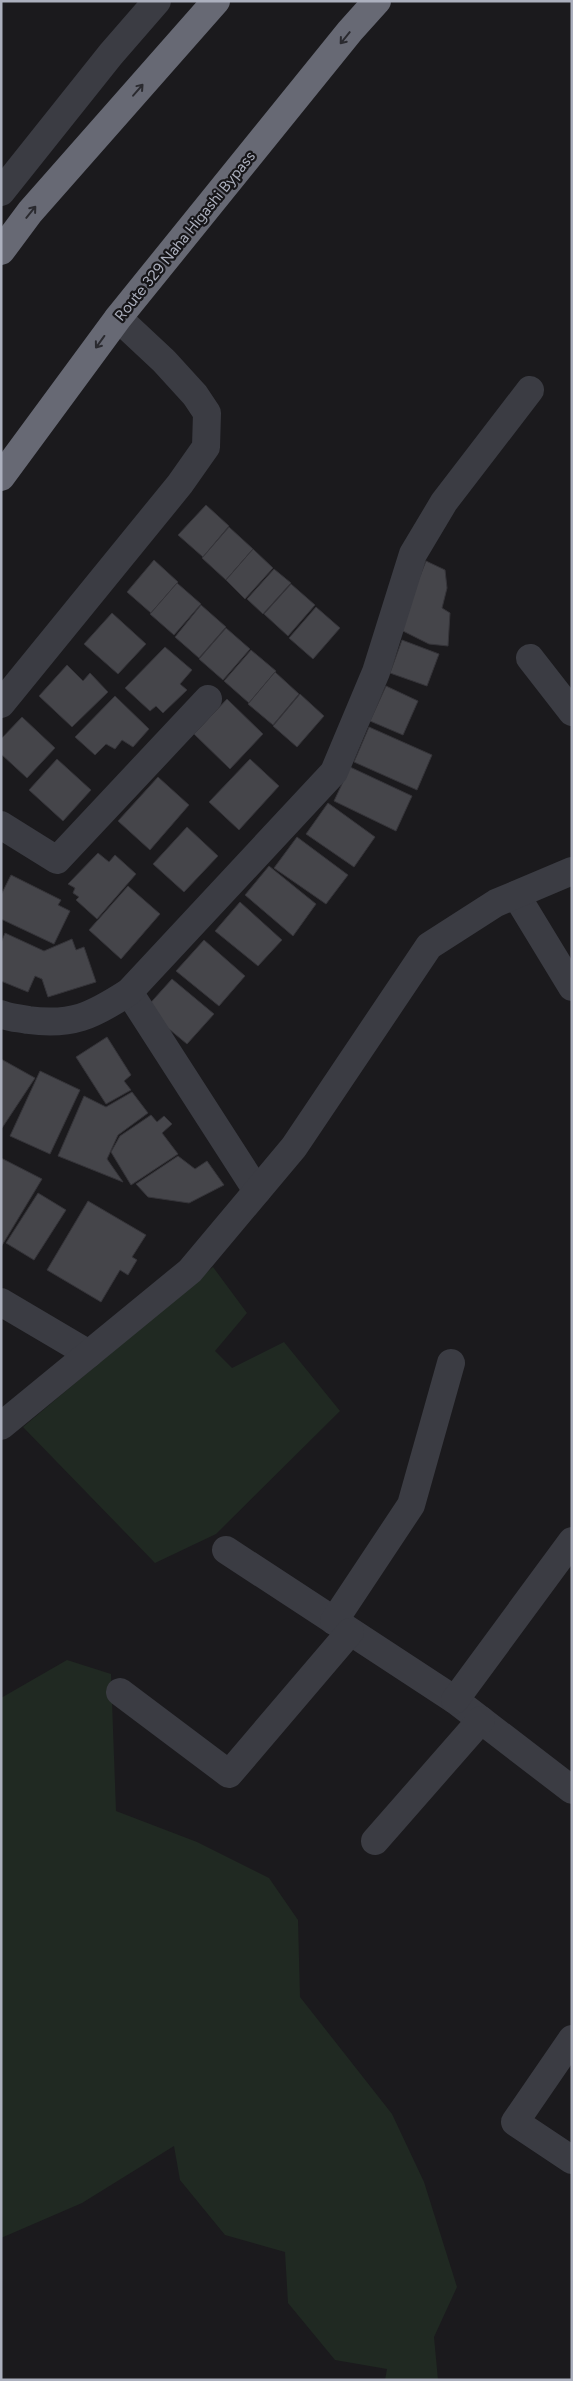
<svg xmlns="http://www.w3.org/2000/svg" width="573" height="2381" font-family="Figtree,sans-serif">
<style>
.green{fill:#202922}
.building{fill:#45454a;stroke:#353439}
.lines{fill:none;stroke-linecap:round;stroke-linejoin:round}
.minor{stroke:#3b3c43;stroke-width:28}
.highway{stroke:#676974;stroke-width:28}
.oneway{stroke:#2a2a2f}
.labels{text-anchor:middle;stroke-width:4.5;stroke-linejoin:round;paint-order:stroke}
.street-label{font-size:15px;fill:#acb0be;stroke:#161518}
</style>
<rect width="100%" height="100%" fill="#1b1a1d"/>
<g class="green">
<polygon points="213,1267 247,1313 215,1351 232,1368 284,1342 340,1411 216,1534 155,1563 23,1427"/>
<polygon points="67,1660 111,1674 116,1811 197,1842 269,1878 298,1920 300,1997 392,2114 424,2182 457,2287 434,2337 438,2380 385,2380 387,2369 335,2360 288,2303 285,2252 225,2235 180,2180 174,2146 82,2203 1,2238 1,1698"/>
</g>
<g class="building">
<polygon points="206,505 229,526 203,557 178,535"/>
<polygon points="229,527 253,549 226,580 202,558"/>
<polygon points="253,549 273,568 245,599 226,580"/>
<polygon points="154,560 178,582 151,613 127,592"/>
<polygon points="426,561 445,570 447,588 442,608 450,613 448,646 429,644 399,629"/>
<polygon points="274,569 291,583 263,614 247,599"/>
<polygon points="177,583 201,604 174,635 150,614"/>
<polygon points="291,584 315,605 288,636 264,614"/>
<polygon points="201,605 226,627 199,658 175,637"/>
<polygon points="316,607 340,628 313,659 289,638"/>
<polygon points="112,613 146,644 118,674 84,644"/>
<polygon points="226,628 250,649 223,680 199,659"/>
<polygon points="402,640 439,654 427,686 390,673"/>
<polygon points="165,647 192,670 180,684 187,690 163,713 156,706 150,711 125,688"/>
<polygon points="251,650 276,671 249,703 224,681"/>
<polygon points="67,665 83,681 90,673 108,692 72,727 39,696"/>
<polygon points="275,672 299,694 273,725 248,704"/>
<polygon points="386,686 418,701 403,735 370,721"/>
<polygon points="300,694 324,716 297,747 273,726"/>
<polygon points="115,696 149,729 133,747 122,740 115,749 106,744 95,755 75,737"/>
<polygon points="227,699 263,734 230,769 194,734"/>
<polygon points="22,717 55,748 27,778 1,754 1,739"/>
<polygon points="369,727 432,755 417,790 354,762"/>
<polygon points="57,759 91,790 63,821 29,790"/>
<polygon points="250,759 279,786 239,830 209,802"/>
<polygon points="350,767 412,796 396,831 334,801"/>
<polygon points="158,777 189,805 150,850 118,821"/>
<polygon points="328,803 375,837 354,867 306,834"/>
<polygon points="187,827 218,856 184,892 153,864"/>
<polygon points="297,837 348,875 326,904 274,868"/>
<polygon points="98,853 109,862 115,855 136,874 97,919 76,900 79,897 73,893 75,888 68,884"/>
<polygon points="269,866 316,904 293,936 245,895"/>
<polygon points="11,875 61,900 58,905 70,911 54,944 1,919 1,895"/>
<polygon points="128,886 160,914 121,959 89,930"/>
<polygon points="240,902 282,940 258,966 215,931"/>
<polygon points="5,933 44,951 72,939 76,950 84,947 96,982 48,997 42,979 35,976 28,992 1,981 1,943"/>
<polygon points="204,940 245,976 219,1006 176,971"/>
<polygon points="172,979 214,1014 187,1044 145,1009"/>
<polygon points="107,1037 131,1075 124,1081 131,1090 106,1104 76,1057"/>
<polygon points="1,1059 35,1078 2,1128 1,1128"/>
<polygon points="40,1071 80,1090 50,1154 10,1136"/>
<polygon points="132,1092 148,1113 118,1135 107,1159 123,1182 58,1156 84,1096 106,1107"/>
<polygon points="151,1115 157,1122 164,1116 172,1124 162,1133 178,1154 131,1185 111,1152 120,1136"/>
<polygon points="178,1156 195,1169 207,1161 224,1185 189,1203 148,1197 136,1184"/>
<polygon points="1,1158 42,1179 1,1247"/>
<polygon points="38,1193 66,1210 34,1260 6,1243"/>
<polygon points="88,1201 146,1235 132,1257 137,1260 128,1275 120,1270 101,1302 47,1270"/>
</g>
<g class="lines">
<g class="minor">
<polyline points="1,192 111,54 157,1"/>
<polyline points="530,658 572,712"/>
<polyline points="1,704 180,484 206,447 207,413 195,395 164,361 118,318"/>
<polyline points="1,825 57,860 208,699"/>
<polyline points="516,895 572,987"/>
<polyline points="129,992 257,1191"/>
<path d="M 1,1014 C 9,1018 19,1018 28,1020 C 72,1026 92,1016 129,992 L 334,772 L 376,672 L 413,554 L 444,502 L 530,390"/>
<polyline points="1,1302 89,1354"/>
<polyline points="1,1426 190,1271 294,1147 429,946 496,903 572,871"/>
<polyline points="226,1550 455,1700 572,1790"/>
<polyline points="334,1621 411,1505 451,1363"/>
<polyline points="120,1692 229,1774 350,1632"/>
<polyline points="455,1700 572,1541"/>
<polyline points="375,1841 481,1720"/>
<polyline points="572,2039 515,2122 572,2160"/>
</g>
<g class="highway">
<polyline points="1,251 30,212 216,1"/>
<polyline points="1,477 118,318 350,31 377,1"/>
</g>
</g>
<defs><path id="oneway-shaft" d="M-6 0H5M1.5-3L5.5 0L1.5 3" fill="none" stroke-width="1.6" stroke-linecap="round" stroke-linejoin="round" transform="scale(1.25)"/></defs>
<g class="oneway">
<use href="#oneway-shaft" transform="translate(345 38) rotate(129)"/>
<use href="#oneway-shaft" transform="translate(138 90) rotate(-49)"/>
<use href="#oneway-shaft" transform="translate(31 212) rotate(-51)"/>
<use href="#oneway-shaft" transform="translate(100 342) rotate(126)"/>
</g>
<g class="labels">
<g class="street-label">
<text transform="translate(185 236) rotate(-51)" y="5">Route 329 Naha Higashi Bypass</text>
</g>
</g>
<rect width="573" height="2381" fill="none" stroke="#acb0be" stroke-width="5"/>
</svg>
